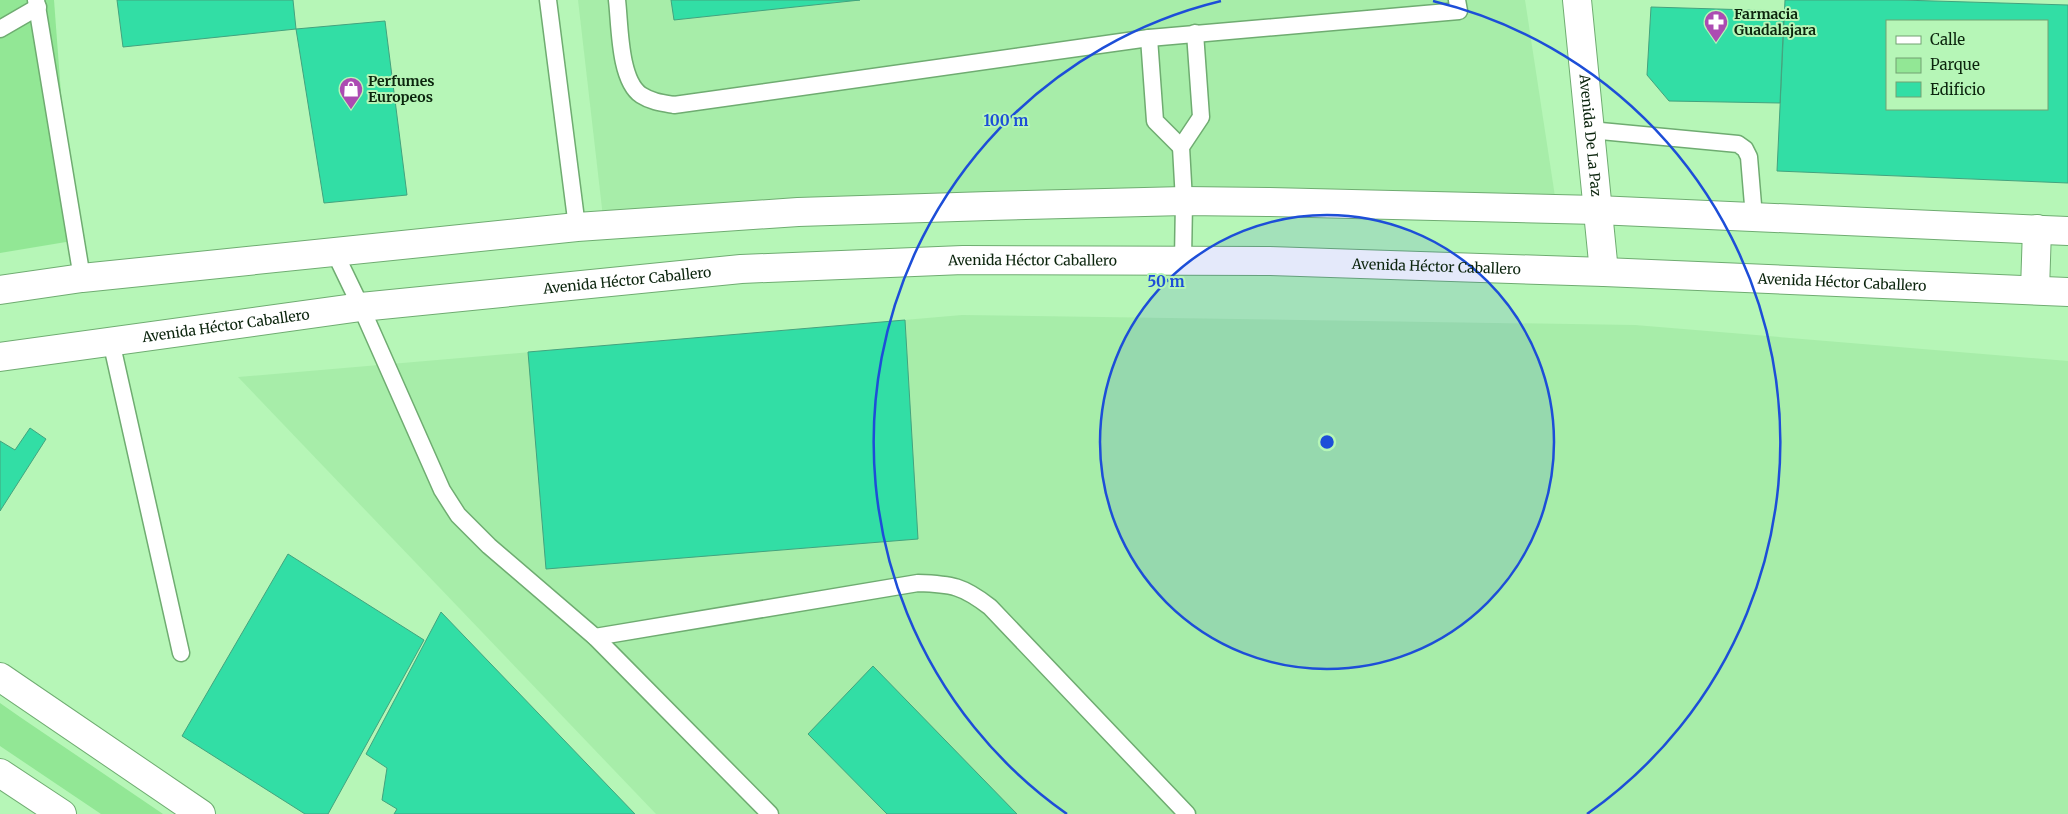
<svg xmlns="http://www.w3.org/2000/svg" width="2068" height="814" font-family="Merriweather,serif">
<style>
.built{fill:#a7eda9}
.green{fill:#92e795}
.building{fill:#32dea5;stroke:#43a37e;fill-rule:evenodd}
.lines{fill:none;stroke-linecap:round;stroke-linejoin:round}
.service-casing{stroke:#6fac71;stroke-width:19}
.minor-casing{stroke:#6fac71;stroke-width:30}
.secondary-casing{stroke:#6fac71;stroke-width:30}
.service{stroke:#fff;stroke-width:16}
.minor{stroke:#fff;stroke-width:28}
.secondary{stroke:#fff;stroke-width:28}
.ring{fill:none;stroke:#1d4ed8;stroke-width:2.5}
.labels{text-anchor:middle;stroke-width:4;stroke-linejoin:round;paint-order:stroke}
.poi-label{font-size:14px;font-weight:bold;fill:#0c250e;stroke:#b6f6b7;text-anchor:start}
.street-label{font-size:14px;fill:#0c250e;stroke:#b6f6b7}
.centre{fill:#1d4ed8;stroke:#b6f6b7;stroke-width:2.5}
.ring-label{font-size:15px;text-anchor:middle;font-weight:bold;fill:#1d4ed8;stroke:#b6f6b7;stroke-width:4;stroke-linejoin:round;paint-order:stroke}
</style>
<rect width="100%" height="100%" fill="#b6f6b7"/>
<g class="built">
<polygon points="578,0 1525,0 1556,203 603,217"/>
<polygon points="962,315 1635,325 2068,361 2068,814 656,814 238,377"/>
</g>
<g class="green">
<polygon points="0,0 54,0 72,241 0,253"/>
<polygon points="0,703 20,717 163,814 101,814 0,746"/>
</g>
<g class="building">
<polygon points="117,0 293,0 296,29 123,47"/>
<polygon points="671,0 860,0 674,20"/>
<path d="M 1785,0 L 1901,0 L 2068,5 L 2068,183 L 1777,171 ZM 1887,21 L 2047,21 L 2047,109 L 1887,109 Z"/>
<polygon points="1651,7 1784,11 1780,103 1669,101 1647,75"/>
<polygon points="385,21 407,195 324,203 296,29"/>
<polygon points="905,320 918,539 546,569 528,352"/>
<polygon points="30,428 46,439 0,511 0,441 15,450"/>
<polygon points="288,554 424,640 328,814 305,814 182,736"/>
<polygon points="441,612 635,814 394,814 397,809 382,800 387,768 366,754"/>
<polygon points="873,666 1017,814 887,814 808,734"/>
</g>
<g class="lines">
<g class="service-casing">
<g id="service">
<polyline points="36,0 82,278"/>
<polyline points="548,0 577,227"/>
<path d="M 617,0 C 620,25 619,80 641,95 C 652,102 662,103 674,105 L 1149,38 L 1459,11 L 1457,0"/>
<polyline points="0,29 38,7"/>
<polyline points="1149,38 1155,121 1181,147"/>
<polyline points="1590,130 1738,144 1745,149 1749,157 1754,217"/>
<polyline points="334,251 361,307 442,490 458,515 489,546 595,637 770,814"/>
<polyline points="1183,260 1184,201 1181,147 1201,117 1195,33"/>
<polyline points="111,341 181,653"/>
<path d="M 595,637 L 918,583 C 952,584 963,586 990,607 L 1187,814"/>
</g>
</g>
<g class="minor-casing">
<g id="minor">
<path id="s1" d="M 1577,0 L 1604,272"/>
</g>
</g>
<g class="secondary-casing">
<g id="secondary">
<polyline points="0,290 82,278 577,227 798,212 989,206 1184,201 1268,202 1597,210 2068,231"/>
<polyline points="2035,290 2037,229"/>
<path id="s2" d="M 0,357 L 361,307 L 741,269 L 963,260 L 1269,261 L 1604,272 L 2068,292"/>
<polyline points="0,677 201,814"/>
<polyline points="0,773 62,814"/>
</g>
</g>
<use href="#service" class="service"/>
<use href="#minor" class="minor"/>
<use href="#secondary" class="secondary"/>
</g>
<circle cx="1327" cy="442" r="227" fill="#1d4ed8" fill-opacity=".12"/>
<g class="ring">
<circle cx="1327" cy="442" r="227"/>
<path d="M1067 814A454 454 0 0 1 1221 1M1433 1A454 454 0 0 1 1587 814"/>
</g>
<defs>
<g id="pharmacy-pin" transform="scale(1.25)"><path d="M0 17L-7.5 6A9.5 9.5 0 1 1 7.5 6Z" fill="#ac4bb2" stroke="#b6f6b7"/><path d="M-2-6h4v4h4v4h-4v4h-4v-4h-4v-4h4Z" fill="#fff"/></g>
<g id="shop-pin" transform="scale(1.25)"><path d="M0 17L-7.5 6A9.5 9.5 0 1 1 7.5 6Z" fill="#ac4bb2" stroke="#b6f6b7"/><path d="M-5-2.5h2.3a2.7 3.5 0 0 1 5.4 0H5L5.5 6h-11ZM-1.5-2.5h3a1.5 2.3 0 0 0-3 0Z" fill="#fff"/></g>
</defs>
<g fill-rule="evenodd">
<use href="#pharmacy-pin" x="1716" y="22"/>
<use href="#shop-pin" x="351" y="89"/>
</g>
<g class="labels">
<g class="poi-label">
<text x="1734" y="19">Farmacia<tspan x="1734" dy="16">Guadalajara</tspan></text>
<text x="368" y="86">Perfumes<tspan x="368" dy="16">Europeos</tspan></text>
</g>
<g class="street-label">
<text dy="5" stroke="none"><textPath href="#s1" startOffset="136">Avenida De La Paz</textPath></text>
<text dy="5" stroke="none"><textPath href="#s2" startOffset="1038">Avenida Héctor Caballero</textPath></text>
<text dy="5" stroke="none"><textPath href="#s2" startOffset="1442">Avenida Héctor Caballero</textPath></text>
<text dy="5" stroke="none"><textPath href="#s2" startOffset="632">Avenida Héctor Caballero</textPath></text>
<text dy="5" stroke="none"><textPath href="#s2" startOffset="1848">Avenida Héctor Caballero</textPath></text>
<text dy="5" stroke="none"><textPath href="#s2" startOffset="228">Avenida Héctor Caballero</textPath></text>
</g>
</g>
<circle cx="1327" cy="442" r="8" class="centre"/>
<g class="ring-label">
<text x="1006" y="126">100 m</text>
<text x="1166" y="287">50 m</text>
</g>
<rect x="1886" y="20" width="162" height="90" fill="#b6f6b7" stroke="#72a273"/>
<rect x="1896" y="36" width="25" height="8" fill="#ffffff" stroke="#72a273"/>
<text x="1930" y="45" font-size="15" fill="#0c250e">Calle</text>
<rect x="1896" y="58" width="25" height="15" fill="#92e795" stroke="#72a273"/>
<text x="1930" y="70" font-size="15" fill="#0c250e">Parque</text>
<rect x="1896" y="82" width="25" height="15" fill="#32dea5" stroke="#72a273"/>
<text x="1930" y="95" font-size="15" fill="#0c250e">Edificio</text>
</svg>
